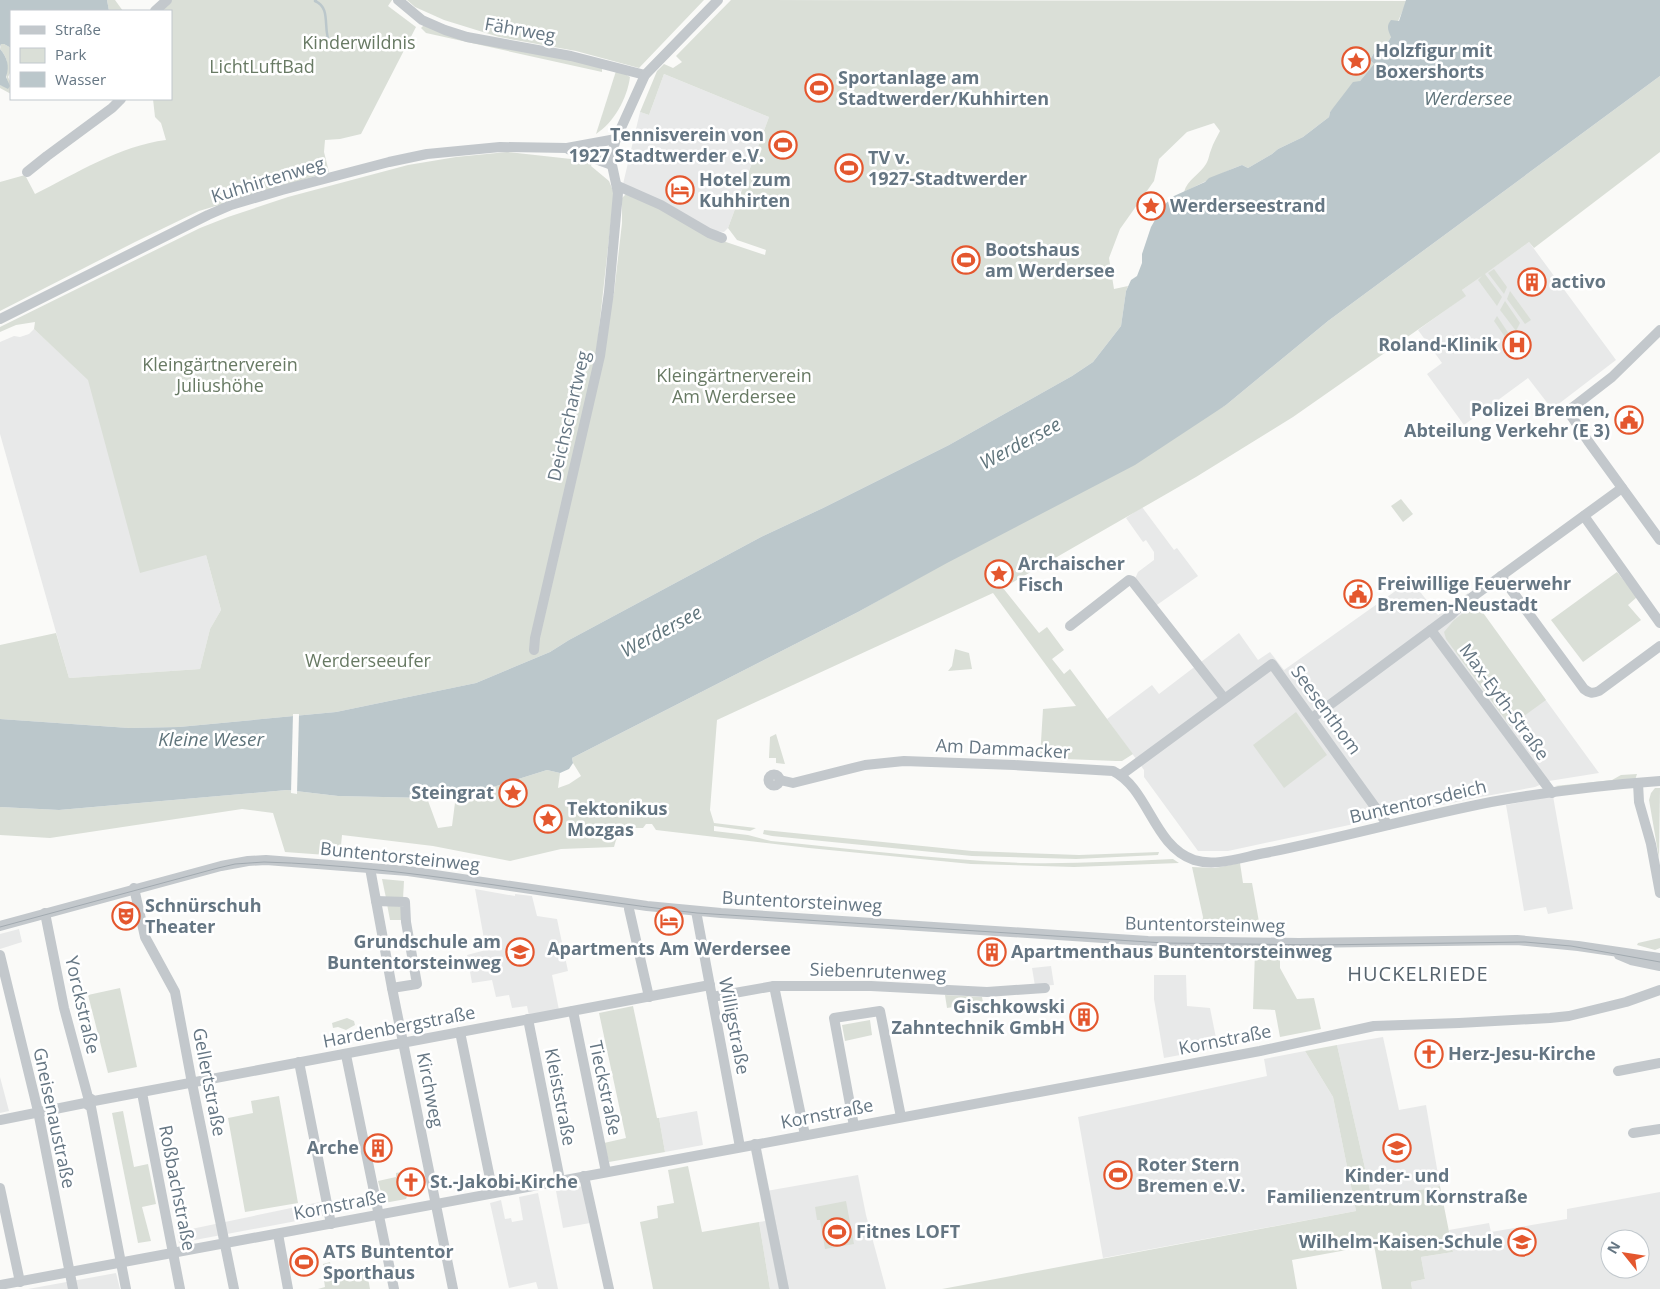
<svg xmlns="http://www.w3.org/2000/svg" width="1660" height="1289" font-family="'Open Sans',sans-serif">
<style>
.built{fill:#e8e9e9;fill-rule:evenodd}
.green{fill:#dadfd7}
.water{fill:#bbc7cb}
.pier{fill:#fafaf8}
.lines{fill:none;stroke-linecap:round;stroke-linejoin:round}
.stream{stroke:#bbc7cb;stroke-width:2.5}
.minor{stroke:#c3c8cc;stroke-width:10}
.tram{stroke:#a2aab0;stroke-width:1}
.labels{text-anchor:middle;stroke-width:5;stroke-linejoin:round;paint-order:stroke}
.street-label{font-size:18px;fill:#657683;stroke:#fff}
.park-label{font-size:18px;fill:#687a64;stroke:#fff}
.poi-label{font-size:18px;font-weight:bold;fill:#657683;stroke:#fff;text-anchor:start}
.water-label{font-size:19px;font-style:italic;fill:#60757c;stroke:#fff}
.quarter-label{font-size:20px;letter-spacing:1px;fill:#57646e;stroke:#fff}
</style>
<rect width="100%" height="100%" fill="#fafaf8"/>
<g class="built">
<polygon points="664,74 769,117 728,228 724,232 714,231 623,184 640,112 649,115"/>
<polygon points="1529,242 1616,360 1552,409 1528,378 1464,425 1427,374 1442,363 1418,330 1465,296 1462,290"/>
<polygon points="34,329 89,380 206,555 221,610 210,629 200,669 69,678 0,434 0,342 14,336 20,337 29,334"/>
<polygon points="1142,507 1174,550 1177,548 1198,576 1154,607 1134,581 1138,572 1154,560 1154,552 1146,540 1143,542 1126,518"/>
<polygon points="1411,580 1438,615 1468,593 1599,773 1549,781 1535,787 1475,798 1228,851 1198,851 1144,777 1144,770 1107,719 1152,685 1159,694 1239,633 1258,660 1270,652 1284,670"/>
<polygon points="1553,796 1573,909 1548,914 1546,907 1524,911 1506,805"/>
<polygon points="475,889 515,896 515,894 532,896 537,916 557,919 568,971 552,975 559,1010 529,1016 527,1006 512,1008 509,995 496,997 492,980 472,983 467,955 486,950"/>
<polygon points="19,929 22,942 0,949 0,934"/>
<polygon points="1051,966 1054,985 1035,986 1032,968"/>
<polygon points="1154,975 1186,975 1187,1006 1210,1008 1218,1048 1164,1058 1154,999"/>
<polygon points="1383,1037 1399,1110 1426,1105 1440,1186 1372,1199 1337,1045"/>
<polygon points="1305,1051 1333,1097 1356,1211 1103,1258 1078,1117 1267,1076 1264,1059"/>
<polygon points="0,1077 9,1111 0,1113"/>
<polygon points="697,1111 703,1145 665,1152 659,1118"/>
<polygon points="858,1175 866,1215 886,1289 770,1289 759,1222 765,1221 761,1192"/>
<polygon points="583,1186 590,1223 563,1228 556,1191"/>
<path d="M 1660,1192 L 1660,1289 L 1412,1289 L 1411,1282 L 1425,1279 L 1421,1257 L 1453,1252 L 1449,1230 L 1489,1223 L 1491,1232 L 1567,1219 L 1567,1209 ZM 1610,1239 L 1640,1239 L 1640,1269 L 1610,1269 Z"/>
<polygon points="538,1193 558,1289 538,1289 536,1282 509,1288 490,1203 501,1200 505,1219 511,1218 512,1222 523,1220 519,1197"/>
<polygon points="320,1202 323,1216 179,1243 177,1232"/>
<polygon points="116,1273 120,1289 28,1289"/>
</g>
<g class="green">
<polygon points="107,0 115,0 123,11 109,11"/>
<path d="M 169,0 L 392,0 L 388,6 L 416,27 L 361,134 L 340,139 L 325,140 L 324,152 L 329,172 L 199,211 L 135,242 L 0,311 L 0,182 L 25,175 L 35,194 C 77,173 119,146 166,140 L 161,123 L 155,117 L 153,99 L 171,99 L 171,11 L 158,11 Z"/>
<polygon points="407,0 704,0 639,68 576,51 499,37 444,20 415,7"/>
<path d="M 731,0 L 1407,1 L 1391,37 L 1380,55 L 1374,53 L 1370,60 L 1374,64 L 1360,81 L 1330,112 L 1329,117 L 1303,137 L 1278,149 L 1272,154 L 1248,168 L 1242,165 C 1221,173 1203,183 1184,192 C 1187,180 1201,173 1206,164 C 1209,159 1209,155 1211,150 C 1213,143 1217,137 1220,131 L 1214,123 L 1187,132 L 1159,159 L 1154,181 L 1120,229 L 1109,258 L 1114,289 L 1128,286 L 1126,291 L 1121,326 L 1093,362 L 1072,376 L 949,445 L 823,508 L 761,537 L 569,640 L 550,652 L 476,683 L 336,712 L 179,727 L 129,728 L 0,719 L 0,645 L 56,633 L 69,678 L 200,669 L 210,629 L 221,610 L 206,555 L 140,573 L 88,380 L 34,329 L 35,322 L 16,325 L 0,332 L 0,327 L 200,228 L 228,217 L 288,197 L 408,165 L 456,157 L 507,152 L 571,159 L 572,156 L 592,163 L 591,166 L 609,181 L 614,193 L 596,356 L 614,293 L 622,223 L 622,198 L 626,194 L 668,211 L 711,237 L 765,255 L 766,250 L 737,240 L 728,228 L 769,117 L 664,74 L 649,115 L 640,112 L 657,71 L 664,64 L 673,68 L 682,62 L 676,56 Z"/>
<polygon points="424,25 602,67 602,72 426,33 421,28"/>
<path d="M 1,44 L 4,44 L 11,48 L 11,71 L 8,77 L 11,83 L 11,94 L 0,88 L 0,85 L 5,86 L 8,83 C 3,69 13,64 0,49 Z"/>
<path d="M 616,71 L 625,74 L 630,77 C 627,99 614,122 596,134 Z"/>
<path d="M 1660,76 L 1660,152 L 1534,248 L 1529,242 L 1485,274 L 1502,297 L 1497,306 L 1478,280 L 1482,276 L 1462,290 L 1466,296 L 1293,417 L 1196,477 L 1003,588 L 1039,633 L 1047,627 L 1064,650 L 1052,659 L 1064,674 L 1070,669 L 1133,754 L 1122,761 L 1116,761 L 1040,758 L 1043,709 L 1076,706 L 993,593 L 717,720 L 710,810 L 714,823 L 756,828 L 750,831 L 714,826 L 714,831 L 748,835 L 771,841 C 856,849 940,860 1025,863 C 1074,864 1124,861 1173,859 L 1179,863 L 1074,867 L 971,864 L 809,848 L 656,830 L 652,824 L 646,824 L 643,828 L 624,828 L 616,840 L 614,847 L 561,849 L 510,861 L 433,846 L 342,835 L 340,856 L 285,852 L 273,813 L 242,809 L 50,838 L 0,835 L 0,807 L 59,810 L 287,790 L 338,796 L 427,798 L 438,828 L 452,826 L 456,795 L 490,788 L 547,770 L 560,773 L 558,788 L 569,784 L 581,776 L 573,763 L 572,758 L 858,612 L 1226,405 L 1328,321 Z"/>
<polygon points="1494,269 1507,287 1504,294 1488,273"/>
<polygon points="1510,291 1531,320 1525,324 1507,299"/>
<polygon points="1505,301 1520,323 1516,331 1500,310"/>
<polygon points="1497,316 1509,334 1505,337 1494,321"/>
<polygon points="1401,499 1413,514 1403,522 1391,506"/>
<polygon points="1617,572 1637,597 1628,605 1641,620 1583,662 1551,620"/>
<polygon points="1476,603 1546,700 1510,726 1446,639 1444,632 1454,620"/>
<polygon points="955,649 969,653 972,669 948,671 952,666"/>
<polygon points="1296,712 1327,755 1284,788 1253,745"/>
<polygon points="776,734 785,764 776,763 776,758 769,758 770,737"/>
<polygon points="1637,774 1635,780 1558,787 1555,786 1612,780 1621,775"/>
<polygon points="1655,788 1660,788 1659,858 1649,800 1651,793"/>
<polygon points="764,830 972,851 1079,855 1159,852 1158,855 1076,859 972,856 772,836 763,834"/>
<polygon points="1240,863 1243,883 1252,883 1261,933 1201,932 1203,917 1192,867 1215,868"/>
<polygon points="382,879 404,881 403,899 386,898"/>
<polygon points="387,904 402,905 402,920 390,920"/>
<polygon points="1660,938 1660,948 1655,950 1637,945 1638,943"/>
<polygon points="1255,952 1280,953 1280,968 1297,999 1314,998 1321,1029 1280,1037 1275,1010 1253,1009"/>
<polygon points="120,988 137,1067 108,1073 88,995"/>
<polygon points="945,995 982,997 983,1002 947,1008"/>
<polygon points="633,1006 657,1118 659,1118 665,1152 609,1162 604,1143 626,1138 599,1013"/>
<polygon points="347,1018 354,1021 355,1025 346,1030 338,1027 333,1028 332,1023"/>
<polygon points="870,1020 872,1035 845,1041 842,1025"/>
<polygon points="1337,1045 1372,1199 1440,1186 1453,1252 1421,1257 1425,1279 1411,1282 1412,1289 1382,1289 1374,1245 1292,1260 1297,1289 942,1289 1356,1211 1333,1097 1305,1051"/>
<polygon points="279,1096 298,1203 245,1212 228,1118 253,1113 251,1101"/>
<polygon points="123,1111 134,1167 148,1164 156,1204 142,1207 151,1241 138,1243 112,1113"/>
<polygon points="688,1166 702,1232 759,1222 770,1289 653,1289 640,1222 658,1218 657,1206 674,1203 668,1170"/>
<polygon points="401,1172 402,1173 400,1175 404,1192 406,1195 408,1194 406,1199 384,1203 378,1181 396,1177 396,1173"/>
<polygon points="846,1201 854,1244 825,1249 820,1220 817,1220 815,1207"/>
<polygon points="330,1262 334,1280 367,1273 370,1289 318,1289 325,1287 324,1280 326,1279 323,1264"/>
</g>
<g class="water">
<polygon points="0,0 107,0 109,11 11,11 11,48 4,44 1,44 0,47"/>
<path d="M 1406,0 L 1660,0 L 1660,76 L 1328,321 L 1226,405 L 1135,465 L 947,563 L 858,612 L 572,758 L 573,763 L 569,769 L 560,773 L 547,770 L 490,788 L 456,795 L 427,798 L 338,796 L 287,790 L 59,810 L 0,807 L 0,719 L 129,728 L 179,727 L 336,712 L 476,683 L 550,652 L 569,640 L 761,537 L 823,508 L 949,445 L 1072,376 L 1093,362 L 1121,326 L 1126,291 L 1131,280 L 1137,276 L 1142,263 L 1142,254 L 1151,227 L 1163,206 L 1174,196 L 1205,182 L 1209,178 L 1242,165 L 1248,168 L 1272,154 L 1278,149 L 1303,137 L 1329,117 L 1330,112 L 1353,82 L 1360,81 L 1374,64 L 1370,60 L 1374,53 L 1380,55 L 1391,37 C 1388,30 1386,26 1391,20 L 1399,21 Z"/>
<path d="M 0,49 C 7,57 10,66 6,77 L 10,86 L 8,89 L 0,85 Z"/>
</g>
<polygon class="pier" points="293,714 299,714 297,794 291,793"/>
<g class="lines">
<path class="stream" d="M 316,0 L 315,1 C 332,8 322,29 330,44"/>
<g class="minor">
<polyline points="398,0 422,20 445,30 467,37 571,56 645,75"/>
<polyline points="155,11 167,0"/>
<polyline points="568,149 612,165"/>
<polyline points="27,172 47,156 112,108 121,99"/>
<polyline points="618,186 661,205 709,233 722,238"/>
<polyline points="0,319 208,215 231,205 282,190 389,162 427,154 500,147 567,148 616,139"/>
<polyline points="1660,330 1612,377 1568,411 1588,441 1660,540"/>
<polyline points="1584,516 1660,623"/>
<path d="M 1501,576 L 1584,689 C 1589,693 1592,694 1599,691 L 1660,646"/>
<polyline points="1070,626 1129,580 1132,581 1224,698"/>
<polyline points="1431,630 1552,793"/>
<polyline points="534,650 535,638 600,356 609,292 618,193 612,165 612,153 616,139 645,75 718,0"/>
<polyline points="1312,718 1451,615 1460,606 1622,488"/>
<circle cx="774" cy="780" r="5.5"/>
<polyline points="1121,775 1272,664 1388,825"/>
<path d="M 780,780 L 793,783 L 865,765 L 904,761 L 1014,765 L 1113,771 C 1149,789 1153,846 1194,860 C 1216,867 1243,857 1265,853 C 1340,838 1415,817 1491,802 C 1546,792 1604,785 1660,781"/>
<polyline points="1638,783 1639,802 1651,844 1660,893"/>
<polyline points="370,868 392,988 453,1289"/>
<polyline points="134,888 145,937 175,992 192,1083 234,1289"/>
<polyline points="376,901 405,902 406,922 417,984 392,988"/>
<polyline points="630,904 629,909 649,997"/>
<polyline points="696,911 740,1147"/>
<polyline points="45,913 64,1008 88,1097 94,1101 710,985"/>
<polyline points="0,926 221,866 248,861 266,860 408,871 647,906 721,913 1148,941 1299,943 1517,940 1578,946 1660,958"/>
<polyline points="0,955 38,1111 73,1289"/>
<polyline points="1619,955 1631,960 1660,966"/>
<polyline points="774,986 805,1135"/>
<polyline points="712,997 774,986 871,986 987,992 1045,988"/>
<polyline points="573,1011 606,1172"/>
<polyline points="528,1019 560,1180"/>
<polyline points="460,1032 493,1193"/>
<polyline points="346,1055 394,1289"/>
<polyline points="299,1062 331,1224"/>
<polyline points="1618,1071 1660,1063"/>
<polyline points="142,1093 180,1289"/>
<polyline points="0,1120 85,1103 91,1107 126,1289"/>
<polyline points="854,1126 834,1018 880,1011 901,1117"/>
<polyline points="1633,1133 1660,1129"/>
<polyline points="755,1144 784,1289"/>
<polyline points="584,1176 609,1289"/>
<polyline points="0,1188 20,1282"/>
<polyline points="278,1234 288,1289"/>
<polyline points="0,1285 1260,1051 1374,1026 1459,1023 1550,1018 1569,1016 1626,1002 1660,990"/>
</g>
<path class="tram" d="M 0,927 L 218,868 L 235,864 L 264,862 C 410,866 552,897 697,913 L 1164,943 L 1317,945 L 1525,942 L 1571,946 L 1660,962"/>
</g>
<defs>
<g id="sight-ring" transform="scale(1.4375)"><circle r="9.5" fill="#fff" stroke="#e4572e" stroke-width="1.5"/><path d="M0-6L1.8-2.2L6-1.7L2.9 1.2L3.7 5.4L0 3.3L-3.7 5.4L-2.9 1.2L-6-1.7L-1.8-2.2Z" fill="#e4572e"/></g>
<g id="stadium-ring" transform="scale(1.4375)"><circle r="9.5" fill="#fff" stroke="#e4572e" stroke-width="1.5"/><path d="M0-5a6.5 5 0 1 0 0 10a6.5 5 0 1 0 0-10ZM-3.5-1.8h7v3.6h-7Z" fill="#e4572e"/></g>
<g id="hotel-ring" transform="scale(1.4375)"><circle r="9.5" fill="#fff" stroke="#e4572e" stroke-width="1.5"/><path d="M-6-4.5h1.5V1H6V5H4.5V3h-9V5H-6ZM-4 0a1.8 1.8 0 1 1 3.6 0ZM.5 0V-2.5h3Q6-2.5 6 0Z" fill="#e4572e"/></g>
<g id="building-ring" transform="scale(1.4375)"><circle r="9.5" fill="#fff" stroke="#e4572e" stroke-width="1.5"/><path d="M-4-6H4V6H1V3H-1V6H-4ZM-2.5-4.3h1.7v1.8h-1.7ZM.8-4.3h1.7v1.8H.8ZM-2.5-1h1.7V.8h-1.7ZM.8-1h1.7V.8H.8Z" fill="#e4572e"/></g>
<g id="hospital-ring" transform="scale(1.4375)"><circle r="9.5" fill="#fff" stroke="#e4572e" stroke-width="1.5"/><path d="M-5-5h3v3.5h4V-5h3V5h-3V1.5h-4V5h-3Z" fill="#e4572e"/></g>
<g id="civic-ring" transform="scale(1.4375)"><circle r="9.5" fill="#fff" stroke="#e4572e" stroke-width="1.5"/><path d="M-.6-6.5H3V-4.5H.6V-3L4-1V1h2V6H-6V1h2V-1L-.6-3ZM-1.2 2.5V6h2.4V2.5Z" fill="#e4572e"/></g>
<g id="theatre-ring" transform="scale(1.4375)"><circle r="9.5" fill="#fff" stroke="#e4572e" stroke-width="1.5"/><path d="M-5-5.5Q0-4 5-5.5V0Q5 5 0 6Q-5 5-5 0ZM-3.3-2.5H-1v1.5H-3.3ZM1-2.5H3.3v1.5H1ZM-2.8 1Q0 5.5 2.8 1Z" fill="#e4572e"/></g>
<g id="school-ring" transform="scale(1.4375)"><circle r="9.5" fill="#fff" stroke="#e4572e" stroke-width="1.5"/><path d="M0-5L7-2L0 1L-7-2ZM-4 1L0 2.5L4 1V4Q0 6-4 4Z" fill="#e4572e"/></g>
<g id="church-ring" transform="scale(1.4375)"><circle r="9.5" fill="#fff" stroke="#e4572e" stroke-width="1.5"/><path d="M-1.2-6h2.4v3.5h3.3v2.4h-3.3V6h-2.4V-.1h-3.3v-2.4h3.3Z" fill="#e4572e"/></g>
</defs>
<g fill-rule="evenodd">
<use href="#sight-ring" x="1356" y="61"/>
<use href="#stadium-ring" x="819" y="88"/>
<use href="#stadium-ring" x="783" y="145"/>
<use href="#stadium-ring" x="849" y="168"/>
<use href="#hotel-ring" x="680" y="190"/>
<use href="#sight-ring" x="1151" y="206"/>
<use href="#stadium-ring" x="966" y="260"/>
<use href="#building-ring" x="1532" y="282"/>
<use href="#hospital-ring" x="1517" y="345"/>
<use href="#civic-ring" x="1629" y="420"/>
<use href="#sight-ring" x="999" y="574"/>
<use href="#civic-ring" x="1358" y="594"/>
<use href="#sight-ring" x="513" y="793"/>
<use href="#sight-ring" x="548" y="819"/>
<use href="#theatre-ring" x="126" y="916"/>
<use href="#hotel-ring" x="669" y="921"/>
<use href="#school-ring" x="520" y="952"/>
<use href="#building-ring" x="992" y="952"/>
<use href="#building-ring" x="1084" y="1017"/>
<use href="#church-ring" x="1429" y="1054"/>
<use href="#building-ring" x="378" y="1148"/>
<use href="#school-ring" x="1397" y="1148"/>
<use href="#stadium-ring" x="1118" y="1175"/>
<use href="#church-ring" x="411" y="1182"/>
<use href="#stadium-ring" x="837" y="1232"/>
<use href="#school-ring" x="1522" y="1242"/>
<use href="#stadium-ring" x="304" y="1262"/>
</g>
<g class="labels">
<g class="street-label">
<text transform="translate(520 30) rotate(10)" y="6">Fährweg</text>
<text transform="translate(268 180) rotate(-17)" y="6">Kuhhirtenweg</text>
<text transform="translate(569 416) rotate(-77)" y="6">Deichschartweg</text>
<text transform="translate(1504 702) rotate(54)" y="6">Max-Eyth-Straße</text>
<text transform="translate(1326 710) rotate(54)" y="6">Seesenthom</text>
<text transform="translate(1003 749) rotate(3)" y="6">Am Dammacker</text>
<text transform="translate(1418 802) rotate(-13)" y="6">Buntentorsdeich</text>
<text transform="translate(400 857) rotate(6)" y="6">Buntentorsteinweg</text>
<text transform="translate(802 902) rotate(3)" y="6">Buntentorsteinweg</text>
<text transform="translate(1205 925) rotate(1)" y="6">Buntentorsteinweg</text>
<text transform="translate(878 972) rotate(2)" y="6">Siebenrutenweg</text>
<text transform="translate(82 1005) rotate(77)" y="6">Yorckstraße</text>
<text transform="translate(734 1026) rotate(79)" y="6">Willigstraße</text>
<text transform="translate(399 1027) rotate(-11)" y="6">Hardenbergstraße</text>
<text transform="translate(1225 1040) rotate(-11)" y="6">Kornstraße</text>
<text transform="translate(209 1082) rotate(79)" y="6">Gellertstraße</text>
<text transform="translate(605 1088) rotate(78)" y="6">Tieckstraße</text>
<text transform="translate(430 1090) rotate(79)" y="6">Kirchweg</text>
<text transform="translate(560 1097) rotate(79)" y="6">Kleiststraße</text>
<text transform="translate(827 1114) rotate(-11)" y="6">Kornstraße</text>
<text transform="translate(54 1118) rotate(78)" y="6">Gneisenaustraße</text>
<text transform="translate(177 1188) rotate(79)" y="6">Roßbachstraße</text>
<text transform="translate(340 1205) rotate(-11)" y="6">Kornstraße</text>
</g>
<g class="park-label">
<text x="359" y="49">Kinderwildnis</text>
<text x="262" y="73">LichtLuftBad</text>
<text x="220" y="371">Kleingärtnerverein<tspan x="220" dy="21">Juliushöhe</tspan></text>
<text x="734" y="382">Kleingärtnerverein<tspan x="734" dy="21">Am Werdersee</tspan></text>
<text x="368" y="667">Werderseeufer</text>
</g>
<g class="poi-label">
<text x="1375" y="57">Holzfigur mit<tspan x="1375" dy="21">Boxershorts</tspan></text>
<text x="838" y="84">Sportanlage am<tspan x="838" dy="21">Stadtwerder/Kuhhirten</tspan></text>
<text x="764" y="141" text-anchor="end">Tennisverein von<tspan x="764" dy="21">1927 Stadtwerder e.V.</tspan></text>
<text x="868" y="164">TV v.<tspan x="868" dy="21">1927-Stadtwerder</tspan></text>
<text x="699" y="186">Hotel zum<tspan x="699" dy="21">Kuhhirten</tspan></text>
<text x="1170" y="212">Werderseestrand</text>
<text x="985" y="256">Bootshaus<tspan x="985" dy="21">am Werdersee</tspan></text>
<text x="1551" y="288">activo</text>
<text x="1498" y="351" text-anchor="end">Roland-Klinik</text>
<text x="1610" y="416" text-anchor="end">Polizei Bremen,<tspan x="1610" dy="21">Abteilung Verkehr (E 3)</tspan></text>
<text x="1018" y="570">Archaischer<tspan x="1018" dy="21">Fisch</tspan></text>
<text x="1377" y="590">Freiwillige Feuerwehr<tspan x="1377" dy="21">Bremen-Neustadt</tspan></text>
<text x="494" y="799" text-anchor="end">Steingrat</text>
<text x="567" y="815">Tektonikus<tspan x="567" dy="21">Mozgas</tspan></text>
<text x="145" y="912">Schnürschuh<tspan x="145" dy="21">Theater</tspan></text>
<text x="501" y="948" text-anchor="end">Grundschule am<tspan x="501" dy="21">Buntentorsteinweg</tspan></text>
<text x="669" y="955" text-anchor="middle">Apartments Am Werdersee</text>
<text x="1011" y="958">Apartmenthaus Buntentorsteinweg</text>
<text x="1065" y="1013" text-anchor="end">Gischkowski<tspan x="1065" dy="21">Zahntechnik GmbH</tspan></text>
<text x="1448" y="1060">Herz-Jesu-Kirche</text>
<text x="359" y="1154" text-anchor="end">Arche</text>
<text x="1137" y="1171">Roter Stern<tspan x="1137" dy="21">Bremen e.V.</tspan></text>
<text x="1397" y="1182" text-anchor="middle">Kinder- und<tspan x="1397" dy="21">Familienzentrum Kornstraße</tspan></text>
<text x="430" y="1188">St.-Jakobi-Kirche</text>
<text x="856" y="1238">Fitnes LOFT</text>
<text x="1503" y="1248" text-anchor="end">Wilhelm-Kaisen-Schule</text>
<text x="323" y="1258">ATS Buntentor<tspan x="323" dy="21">Sporthaus</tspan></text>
</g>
<g class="water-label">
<text x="1468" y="105">Werdersee</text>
<text transform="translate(1020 443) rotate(-28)" y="7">Werdersee</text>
<text transform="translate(661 631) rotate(-28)" y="7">Werdersee</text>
<text x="211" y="746">Kleine Weser</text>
</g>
<g class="quarter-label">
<text x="1418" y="981">HUCKELRIEDE</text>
</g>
</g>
<rect x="10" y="10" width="162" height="90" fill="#ffffff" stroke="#c1c8cd"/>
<rect x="20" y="26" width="25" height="8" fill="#c3c8cc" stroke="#c1c8cd"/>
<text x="55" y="35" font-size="15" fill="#657683">Straße</text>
<rect x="20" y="48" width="25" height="15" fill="#dadfd7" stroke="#c1c8cd"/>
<text x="55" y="60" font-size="15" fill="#657683">Park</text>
<rect x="20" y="72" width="25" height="15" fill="#bbc7cb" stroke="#c1c8cd"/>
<text x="55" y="85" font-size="15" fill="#657683">Wasser</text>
<g transform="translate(1625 1254) rotate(300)"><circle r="24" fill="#ffffff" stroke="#c1c8cd"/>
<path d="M0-4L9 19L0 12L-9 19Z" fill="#e4572e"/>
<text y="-8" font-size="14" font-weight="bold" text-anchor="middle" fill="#657683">N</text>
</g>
</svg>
